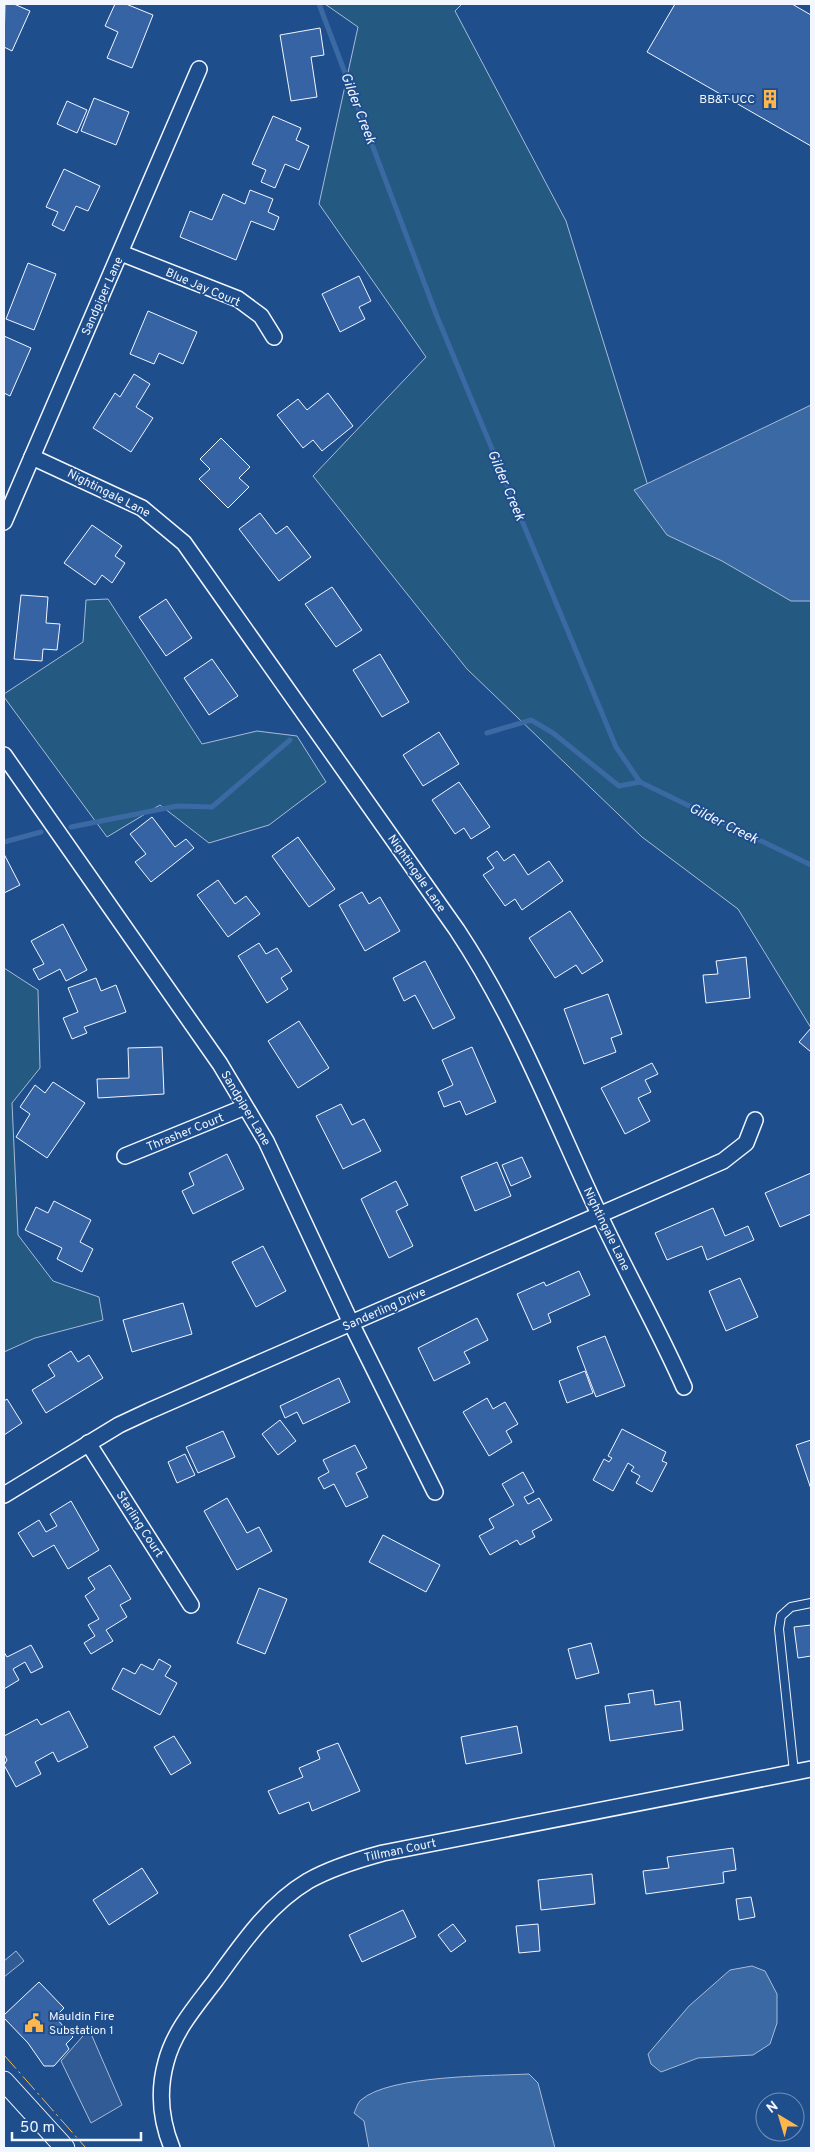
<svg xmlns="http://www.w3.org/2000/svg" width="815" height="2152" font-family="Overpass,sans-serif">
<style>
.green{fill:#245a82;stroke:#a8bbd7}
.parking{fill:#305b95;stroke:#a8bbd7}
.water{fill:#3b69a3;stroke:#a8bbd7}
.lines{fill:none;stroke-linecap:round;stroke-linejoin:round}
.stream{stroke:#3b69a3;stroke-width:5}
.building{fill:#3563a3;stroke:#f2f6ff}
.service-casing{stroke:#f2f6ff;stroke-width:10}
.minor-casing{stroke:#f2f6ff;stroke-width:18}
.tertiary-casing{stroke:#f2f6ff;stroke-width:21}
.service{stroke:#1f4e8c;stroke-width:8}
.minor{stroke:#1f4e8c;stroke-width:15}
.tertiary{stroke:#1f4e8c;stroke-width:19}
.power{stroke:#ffb74d;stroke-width:1;stroke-dasharray:18 4 2.5 4;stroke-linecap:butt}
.labels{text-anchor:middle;stroke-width:4;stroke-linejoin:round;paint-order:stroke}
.poi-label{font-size:12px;fill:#f2f6ff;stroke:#1f4e8c;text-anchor:end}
.street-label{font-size:12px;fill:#f2f6ff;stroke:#1f4e8c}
.water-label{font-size:14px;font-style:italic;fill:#f2f6ff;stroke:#1f4e8c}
</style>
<rect width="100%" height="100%" fill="#1f4e8c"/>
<g class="green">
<polygon points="325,4 462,4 455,11 566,221 657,515 811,578 811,1028 738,909 642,837 467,669 313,476 426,357 319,204 358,27"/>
<polygon points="108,599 202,744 257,731 297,736 326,782 269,825 209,843 160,805 107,837 4,697 4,694 83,642 86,600"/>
<polygon points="4,968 38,990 40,1068 12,1103 18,1235 53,1281 99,1297 103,1320 35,1338 4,1352"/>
</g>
<g class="parking">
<polygon points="16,1951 24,1961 4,1977 4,1961"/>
<polygon points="89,2029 122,2105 91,2123 61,2061"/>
</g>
<g class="water">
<polygon points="811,405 811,601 791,601 722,561 667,535 634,490"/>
<polygon points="752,1966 765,1971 777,1994 777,2023 770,2044 753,2055 698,2058 661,2072 651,2064 648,2054 689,2006 730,1970"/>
<path d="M 529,2074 L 538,2083 L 555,2148 L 369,2148 L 364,2121 L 354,2113 C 356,2109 358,2102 361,2100 C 389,2075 491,2076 529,2074 Z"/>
</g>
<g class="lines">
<g class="stream">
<polyline points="319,4 436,314 616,747 640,782 811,865"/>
<polyline points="487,733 531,720 553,733 619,786 640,782"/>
<polyline points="71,827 177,806 212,807 290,740"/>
<polyline points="4,842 41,832"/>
</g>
</g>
<g class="building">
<polygon points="5,4 14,4 30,11 12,51 4,47"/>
<polygon points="115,4 126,4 153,15 132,68 107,58 118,32 105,26"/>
<polygon points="675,4 792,4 811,15 811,146 647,52"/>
<polygon points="320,28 324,55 311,57 317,97 291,101 280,35"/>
<polygon points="94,98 129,112 116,145 81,131"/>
<polygon points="67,101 87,110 77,133 57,124"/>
<polygon points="273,116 301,128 296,140 309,146 299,170 285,164 275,188 261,182 266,170 252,164"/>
<polygon points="64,169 100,186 88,211 76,206 64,231 52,225 58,212 46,207"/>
<polygon points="250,190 273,199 268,212 279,217 274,230 251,221 236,260 180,237 190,211 212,220 223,194 245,204"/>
<polygon points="28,263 56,274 34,330 6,319"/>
<polygon points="359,276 371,301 359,307 365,319 340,332 322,294"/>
<polygon points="148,311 197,332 183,364 159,353 154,364 130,354"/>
<polygon points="4,336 31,348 10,396 4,393"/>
<polygon points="134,374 150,384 136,407 153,418 131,452 93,428 115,393 120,397"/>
<polygon points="328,393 353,426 322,451 313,440 303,448 277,415 298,399 307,410"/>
<polygon points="221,438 250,467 239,478 249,487 228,508 199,479 210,469 200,459"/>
<polygon points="260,513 276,534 287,526 311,557 279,581 239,529"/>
<polygon points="92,525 122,546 115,556 125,563 112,583 102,575 95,585 64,563"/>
<polygon points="332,587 362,630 336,647 305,604"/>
<polygon points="21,595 48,597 46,623 60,624 57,650 43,649 42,661 14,659"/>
<polygon points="166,599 192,638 166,656 139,617"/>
<polygon points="380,654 409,702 382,717 353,670"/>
<polygon points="212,659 238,696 209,715 184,678"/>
<polygon points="439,732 459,764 423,786 403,755"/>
<polygon points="459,782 490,827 471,839 464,828 455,834 432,800"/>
<polygon points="152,817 175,847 186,839 194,848 151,882 135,862 146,854 130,834"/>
<polygon points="298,837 335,889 309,907 272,856"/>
<polygon points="497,851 504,861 514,854 528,875 549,861 563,881 522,910 515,899 505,906 483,875 494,868 487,858"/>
<polygon points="4,854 20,885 4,893"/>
<polygon points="218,880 235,904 246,896 260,914 228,937 197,895"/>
<polygon points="362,892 369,904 380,897 400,931 365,951 339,905"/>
<polygon points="570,911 603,961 582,974 576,965 555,978 529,938"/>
<polygon points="63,924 87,970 66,981 60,969 39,980 33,969 44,964 31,941"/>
<polygon points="259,943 266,954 277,948 292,971 281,978 288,989 267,1003 238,956"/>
<polygon points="746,957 750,998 706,1003 703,975 718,974 716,961"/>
<polygon points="425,961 455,1018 433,1029 415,995 404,1001 393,978"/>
<polygon points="96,978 101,991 116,985 126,1012 84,1027 87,1033 72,1039 63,1018 78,1012 68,988"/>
<polygon points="608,994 622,1034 611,1038 616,1052 584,1064 564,1009"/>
<polygon points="299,1021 329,1068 298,1088 268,1041"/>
<polygon points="811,1028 811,1052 799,1042"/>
<polygon points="162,1047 164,1094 98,1098 97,1079 129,1078 128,1048"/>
<polygon points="472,1047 496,1102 466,1115 460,1101 444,1107 438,1092 453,1085 442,1060"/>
<polygon points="652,1063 658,1074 645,1080 651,1092 638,1098 650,1121 625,1134 601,1088"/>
<polygon points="53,1082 85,1103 47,1158 16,1137 30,1114 20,1107 35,1085 45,1093"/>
<polygon points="341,1104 352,1125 364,1119 381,1151 343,1169 316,1116"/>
<polygon points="227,1154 244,1189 193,1214 182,1191 194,1185 189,1173"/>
<polygon points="522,1157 531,1177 511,1186 502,1165"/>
<polygon points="497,1162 511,1196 475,1211 461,1177"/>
<polygon points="811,1173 811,1214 780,1227 765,1193"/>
<polygon points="396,1181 408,1205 396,1211 413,1246 389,1258 361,1199"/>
<polygon points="54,1201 91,1220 80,1242 93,1249 82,1272 57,1259 62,1248 25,1230 36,1207 48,1213"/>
<polygon points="713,1208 725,1236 748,1226 754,1240 707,1260 702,1246 667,1260 655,1233"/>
<polygon points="263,1246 286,1291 256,1307 232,1262"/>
<polygon points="579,1271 590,1295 548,1314 551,1322 533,1330 517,1294 544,1282 546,1286"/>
<polygon points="740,1278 758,1317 726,1331 709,1291"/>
<polygon points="183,1303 192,1334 132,1352 123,1320"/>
<polygon points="477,1318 488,1340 464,1352 470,1363 434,1381 418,1348"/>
<polygon points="605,1336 625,1386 596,1397 577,1347"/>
<polygon points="71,1351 78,1362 89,1355 103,1378 46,1413 32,1390 55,1376 48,1365"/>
<polygon points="585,1371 593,1393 567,1403 559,1381"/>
<polygon points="339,1378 350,1402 303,1424 297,1412 285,1418 280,1406"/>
<polygon points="487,1398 493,1409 505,1402 518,1424 506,1431 512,1442 489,1456 463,1412"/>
<polygon points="7,1399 22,1423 4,1435 4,1401"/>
<polygon points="280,1420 296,1441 278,1455 262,1434"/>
<polygon points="622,1429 666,1452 662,1461 667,1463 652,1492 636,1483 640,1476 631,1471 634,1467 628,1463 613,1491 593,1480 604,1459 609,1462 612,1458 608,1456"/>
<polygon points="223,1431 235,1457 198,1473 186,1447"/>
<polygon points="811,1440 811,1489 796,1445"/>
<polygon points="355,1445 367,1468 356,1473 368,1497 346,1507 334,1484 324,1489 318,1478 329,1472 323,1460"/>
<polygon points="185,1454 195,1475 177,1483 168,1462"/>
<polygon points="523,1472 534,1492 524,1497 528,1504 539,1498 552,1520 532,1531 535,1537 520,1545 517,1540 490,1555 479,1536 494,1528 489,1519 514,1505 502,1484"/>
<polygon points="227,1498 247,1533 259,1527 272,1551 237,1570 204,1511"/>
<polygon points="71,1501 99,1550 68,1569 54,1545 33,1557 18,1533 39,1520 46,1532 57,1526 50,1514"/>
<polygon points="383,1535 440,1565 426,1592 369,1562"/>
<polygon points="110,1565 131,1599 120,1605 127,1617 106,1630 113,1641 91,1654 84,1643 95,1636 88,1625 99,1619 85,1596 95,1589 88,1578"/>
<polygon points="259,1588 287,1599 265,1654 237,1643"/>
<polygon points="811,1625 811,1656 798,1658 794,1627"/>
<polygon points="591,1643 599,1673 576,1679 568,1649"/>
<polygon points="31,1645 43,1667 31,1673 25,1662 13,1669 19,1680 4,1689 4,1652 7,1657"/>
<polygon points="159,1659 171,1666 165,1676 177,1683 160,1715 112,1689 123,1668 135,1674 141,1664 153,1670"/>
<polygon points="653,1690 655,1705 680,1701 683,1730 610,1741 605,1706 630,1703 628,1694"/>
<polygon points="69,1711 88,1747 58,1762 53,1752 35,1762 41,1774 16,1787 4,1765 7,1760 4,1754 4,1736 37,1719 41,1725"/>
<polygon points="517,1726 522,1753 466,1764 461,1737"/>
<polygon points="174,1736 191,1763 171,1775 154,1747"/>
<polygon points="338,1743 360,1791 312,1811 309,1802 279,1814 268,1791 303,1777 299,1768 320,1759 317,1751"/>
<polygon points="733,1848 736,1870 723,1872 724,1883 646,1894 643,1871 669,1868 667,1857"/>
<polygon points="142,1868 158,1893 109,1925 93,1900"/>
<polygon points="592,1874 595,1904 541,1910 538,1880"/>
<polygon points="751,1897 755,1917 739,1920 736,1899"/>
<polygon points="403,1910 416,1937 362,1962 349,1935"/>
<polygon points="453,1924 466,1941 451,1952 438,1935"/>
<polygon points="538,1924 540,1951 519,1953 516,1926"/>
<polygon points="39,1982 64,2008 55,2017 73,2037 66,2044 69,2049 54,2066 44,2066 28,2043 4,2018 4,2015"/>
</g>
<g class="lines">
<g class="service-casing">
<polyline id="service" points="794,1772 779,1629 781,1616 791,1607 811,1603"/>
</g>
<g class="minor-casing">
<g id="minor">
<polyline points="121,253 238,299 261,316 274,337"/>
<path d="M 32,457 L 142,508 L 184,543 L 457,930 C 516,1019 554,1118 599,1214 C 626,1272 658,1328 684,1387"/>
<polyline points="4,522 199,69"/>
<polyline points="4,755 220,1064 266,1141 351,1323 435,1492"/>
<polyline points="125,1156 245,1107"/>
<polyline points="88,1443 191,1605"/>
<polyline points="4,1495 119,1425 149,1411 723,1161 746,1143 755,1120"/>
<path d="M 172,2148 C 161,2121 158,2091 166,2062 C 174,2031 196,2006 215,1981 C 242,1944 268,1905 308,1881 C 331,1868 357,1860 383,1853 L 811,1769"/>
</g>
</g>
<g class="tertiary-casing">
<polyline id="tertiary" points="4,2081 65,2148"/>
</g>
<use href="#service" class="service"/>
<use href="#minor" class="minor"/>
<use href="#tertiary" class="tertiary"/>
<polyline class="power" points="4,2055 86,2148"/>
</g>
<defs>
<g id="building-bare" transform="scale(1.5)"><path d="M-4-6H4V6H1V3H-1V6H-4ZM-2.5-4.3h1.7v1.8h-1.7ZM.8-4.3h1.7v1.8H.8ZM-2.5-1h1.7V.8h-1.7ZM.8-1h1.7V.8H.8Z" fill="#ffb74d" stroke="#1f4e8c" stroke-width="2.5" paint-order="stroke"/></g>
<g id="civic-bare" transform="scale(1.5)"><path d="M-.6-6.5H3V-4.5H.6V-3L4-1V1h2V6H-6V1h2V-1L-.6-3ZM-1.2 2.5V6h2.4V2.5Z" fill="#ffb74d" stroke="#1f4e8c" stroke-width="2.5" paint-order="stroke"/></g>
</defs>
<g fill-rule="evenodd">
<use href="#building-bare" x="770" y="99"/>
<use href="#civic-bare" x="34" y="2023"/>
</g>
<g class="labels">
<g class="poi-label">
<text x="755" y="103">BB&amp;T UCC</text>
<text x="49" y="2020" text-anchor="start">Mauldin Fire<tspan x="49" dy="14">Substation 1</tspan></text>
</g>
<g class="street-label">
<text transform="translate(203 287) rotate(23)" y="4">Blue Jay Court</text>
<text transform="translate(102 296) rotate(-66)" y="4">Sandpiper Lane</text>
<text transform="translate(109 493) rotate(27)" y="4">Nightingale Lane</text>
<text transform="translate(417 873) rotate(55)" y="4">Nightingale Lane</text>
<text transform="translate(246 1108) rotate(59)" y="4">Sandpiper Lane</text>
<text transform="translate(185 1132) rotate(-22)" y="4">Thrasher Court</text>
<text transform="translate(607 1229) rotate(64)" y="4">Nightingale Lane</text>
<text transform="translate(384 1309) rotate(-24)" y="4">Sanderling Drive</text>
<text transform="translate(140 1524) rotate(57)" y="4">Starling Court</text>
<text transform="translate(400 1850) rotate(-12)" y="4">Tillman Court</text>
</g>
<g class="water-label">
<text transform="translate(359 108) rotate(69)" y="5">Gilder Creek</text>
<text transform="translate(507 485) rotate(67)" y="5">Gilder Creek</text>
<text transform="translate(724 823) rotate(26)" y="5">Gilder Creek</text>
</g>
</g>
<rect width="815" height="2152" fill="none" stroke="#f2f6ff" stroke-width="10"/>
<g transform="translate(780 2117) rotate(322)"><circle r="24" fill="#1f4e8c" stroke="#7391ba"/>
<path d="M0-4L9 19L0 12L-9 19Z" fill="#ffb74d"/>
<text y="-8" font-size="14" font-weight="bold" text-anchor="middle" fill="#f2f6ff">N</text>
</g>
<path d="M12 2132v8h129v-8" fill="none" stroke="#f2f6ff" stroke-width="2.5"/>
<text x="20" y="2132" font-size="15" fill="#f2f6ff" stroke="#1f4e8c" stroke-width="4" paint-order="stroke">50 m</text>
</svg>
